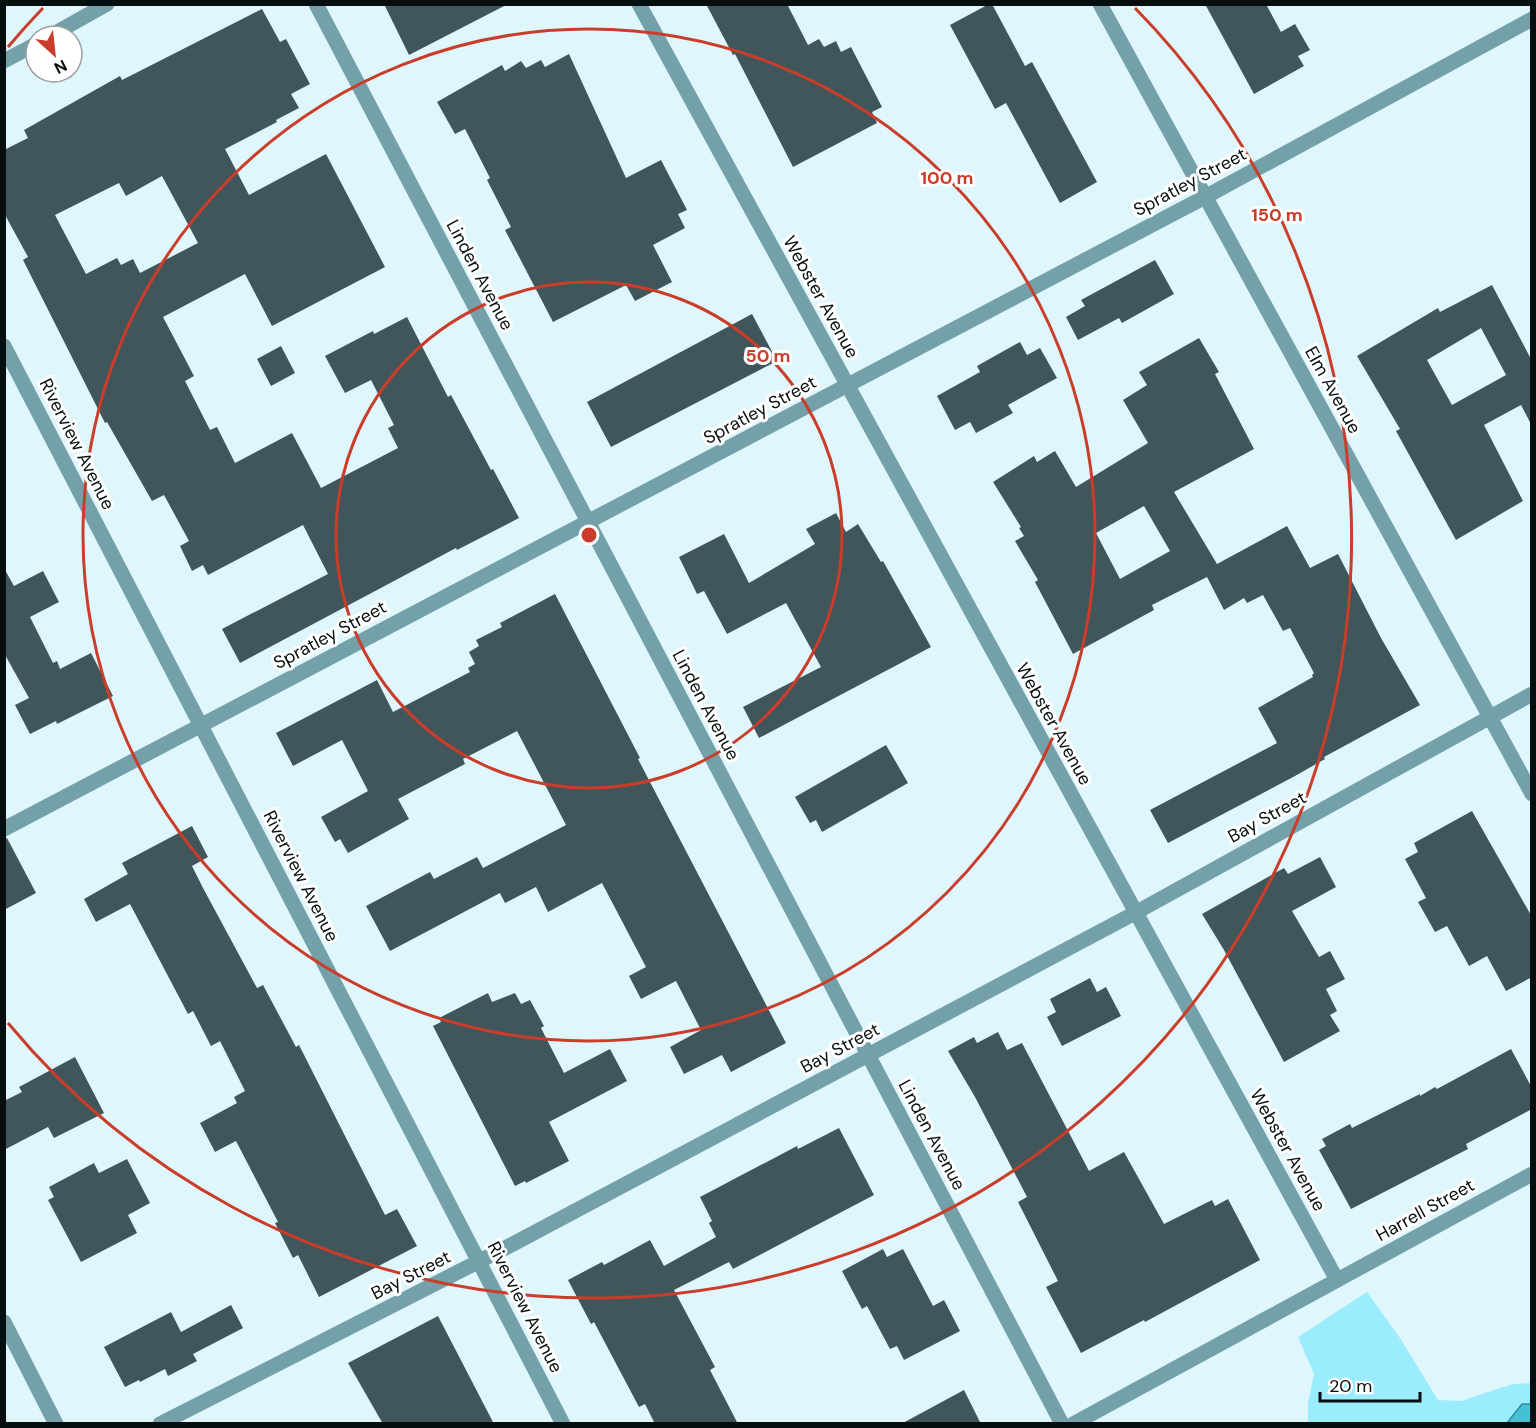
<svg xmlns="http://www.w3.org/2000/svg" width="1536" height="1428" font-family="'DM Sans',sans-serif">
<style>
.green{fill:#9becfc}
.water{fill:#46c0d5;stroke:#338b9a;stroke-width:1.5}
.building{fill:#41565a;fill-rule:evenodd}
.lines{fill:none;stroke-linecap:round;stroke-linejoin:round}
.minor{stroke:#74a0a9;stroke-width:15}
.ring{fill:none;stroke:#c93d2a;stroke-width:3}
.labels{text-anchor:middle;stroke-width:6;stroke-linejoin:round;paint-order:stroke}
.street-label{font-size:18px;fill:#060e0f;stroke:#fff}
.centre{fill:#c93d2a;stroke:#fff;stroke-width:3}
.ring-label{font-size:18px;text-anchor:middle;font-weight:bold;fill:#c93d2a;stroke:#fff;stroke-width:6;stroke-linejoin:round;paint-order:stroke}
</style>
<rect width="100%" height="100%" fill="#dff7fc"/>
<polygon class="green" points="1367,1292 1400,1338 1438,1400 1461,1401 1513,1384 1531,1383 1531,1423 1308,1423 1308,1403 1314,1374 1298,1337"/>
<polygon class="water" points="1522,1404 1531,1404 1531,1423 1507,1423"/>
<g class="building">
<polygon points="384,4 508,4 409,55"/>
<polygon points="706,4 787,4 808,45 819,39 824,47 836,41 841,52 851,47 882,107 872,112 877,123 793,167 735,54 733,55"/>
<polygon points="989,4 992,4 1025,66 1032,62 1097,182 1060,203 1006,103 995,109 950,25"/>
<polygon points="1205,4 1266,4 1281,32 1295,24 1310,50 1298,56 1304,66 1254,94"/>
<path d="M 262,9 L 280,42 L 286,39 L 310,84 L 291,94 L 299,108 L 276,120 L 277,122 L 225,149 L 249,195 L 326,154 L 385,267 L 272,326 L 245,274 L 163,317 L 194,376 L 185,381 L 210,430 L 217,427 L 235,463 L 292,433 L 321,488 L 398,448 L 388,428 L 394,425 L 371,380 L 345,393 L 325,356 L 373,331 L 374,334 L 407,317 L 448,397 L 451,395 L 491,470 L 493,469 L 519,518 L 457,550 L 456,548 L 240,663 L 222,629 L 328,574 L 303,525 L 208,575 L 203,565 L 192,571 L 180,546 L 189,541 L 164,495 L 152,501 L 107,422 L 105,423 L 23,260 L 28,257 L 4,213 L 4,150 L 28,138 L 24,130 L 120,76 L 122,80 ZM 162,176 L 198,243 L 140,273 L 133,259 L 121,265 L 117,258 L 86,274 L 55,215 L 119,183 L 126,196 Z"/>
<polygon points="569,54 626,178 661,160 687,210 678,214 685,228 653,245 672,282 635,301 626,285 553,322 505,230 511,227 487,180 490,178 465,129 455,134 437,102 502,65 505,71 521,61 526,68 541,60 545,67"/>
<polygon points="1155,260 1174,294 1122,323 1119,318 1078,340 1066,317 1085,306 1081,300"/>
<path d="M 1492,285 L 1532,361 L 1532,426 L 1521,405 L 1484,425 L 1523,501 L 1456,540 L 1396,431 L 1400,429 L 1357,356 L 1438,308 L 1440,312 ZM 1481,328 L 1506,375 L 1452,405 L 1427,360 Z"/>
<polygon points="752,314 777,361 611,447 587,402"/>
<path d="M 1199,338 L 1219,372 L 1215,374 L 1254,449 L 1174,492 L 1217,564 L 1287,526 L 1310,568 L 1338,554 L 1381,638 L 1420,705 L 1324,757 L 1325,759 L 1295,776 L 1168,843 L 1150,810 L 1277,743 L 1258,708 L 1313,677 L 1312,675 L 1314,673 L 1290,628 L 1283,631 L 1263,595 L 1247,603 L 1244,598 L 1224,610 L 1207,577 L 1152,605 L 1154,610 L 1073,654 L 1035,582 L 1038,580 L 1015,541 L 1024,536 L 1019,528 L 1021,527 L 993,482 L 1034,456 L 1037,462 L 1055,451 L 1076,487 L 1148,443 L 1123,400 L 1147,385 L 1139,372 ZM 1144,506 L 1170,551 L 1120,579 L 1096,533 Z"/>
<polygon points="1020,342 1027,355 1040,348 1057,378 1008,405 1013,413 976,433 970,422 955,430 937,396 980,372 977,366"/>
<polygon points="281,346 295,373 271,386 257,359"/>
<polygon points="836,513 846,532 858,524 881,562 883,561 931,647 759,738 743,707 821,667 786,603 727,634 704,591 697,594 679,557 724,534 749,583 815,544 806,529"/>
<polygon points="4,568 14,586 43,571 59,602 30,617 53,663 57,661 60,669 91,653 113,696 57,724 56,721 30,734 15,705 29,698 4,653"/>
<polygon points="555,594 640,758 638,759 786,1043 731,1072 722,1055 684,1074 670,1047 701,1030 676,981 641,999 629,976 646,967 602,883 548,912 536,887 505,903 500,893 390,951 366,906 430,872 434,879 477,857 483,868 566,825 517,731 463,759 465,764 398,799 409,819 348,853 340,839 335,842 321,817 368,791 342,740 293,766 276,733 377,680 393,712 470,672 468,668 475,664 469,652 479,646 476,640 502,627 500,623"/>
<polygon points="886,745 908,783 822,832 816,820 810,823 795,797"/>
<polygon points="1472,811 1532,917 1532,977 1506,991 1487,956 1469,966 1447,926 1435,932 1418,902 1426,898 1405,859 1418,852 1414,843"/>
<polygon points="192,826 208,857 192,866 203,888 257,988 263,985 296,1047 299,1045 385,1215 397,1209 417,1246 319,1297 298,1255 293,1258 275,1223 278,1222 236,1141 215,1152 200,1123 237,1103 234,1097 245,1091 220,1041 211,1046 193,1011 188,1014 130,904 96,922 84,899 128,874 122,863"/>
<polygon points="7,838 36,893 4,910 4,839"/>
<polygon points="1320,857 1336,887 1292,911 1319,957 1330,951 1345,979 1326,989 1337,1011 1330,1015 1340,1031 1284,1062 1224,950 1202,914 1284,868 1288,874"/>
<polygon points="1090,978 1097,992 1106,987 1121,1016 1062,1046 1047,1017 1056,1012 1050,999"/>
<polygon points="488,993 492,1002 515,993 521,1004 530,1000 544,1026 541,1028 564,1073 610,1049 627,1081 549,1122 569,1161 526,1183 525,1181 515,1186 433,1026 441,1022 439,1018"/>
<polygon points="998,1032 1007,1050 1022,1043 1089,1171 1124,1152 1164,1224 1212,1200 1215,1206 1228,1199 1260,1260 1145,1322 1144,1320 1081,1353 1046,1287 1058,1281 1018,1202 1027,1197 975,1097 948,1051 974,1037 977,1043"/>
<polygon points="1511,1049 1532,1088 1532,1109 1466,1144 1468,1149 1351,1209 1319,1150 1326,1146 1322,1139 1350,1124 1352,1128 1420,1094 1420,1096 1435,1087 1437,1089"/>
<polygon points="75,1057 104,1113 54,1138 48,1127 4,1150 4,1101 22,1092 19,1087"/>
<polygon points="839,1128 874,1195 733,1269 729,1262 674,1290 715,1367 710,1370 738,1424 655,1424 645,1404 639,1407 594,1322 591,1324 568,1280 602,1262 604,1265 650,1240 664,1266 716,1237 709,1223 712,1221 700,1197 797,1146 798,1149"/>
<polygon points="127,1159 150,1203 128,1215 137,1233 81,1262 48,1200 54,1197 49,1187 94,1163 99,1173"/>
<polygon points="883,1249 887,1257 903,1249 933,1306 944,1300 960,1331 904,1360 897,1346 890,1349 867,1306 862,1309 842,1271"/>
<polygon points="231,1305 243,1328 193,1354 197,1361 168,1376 165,1369 140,1382 139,1380 125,1387 104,1347 171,1312 181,1332"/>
<polygon points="438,1316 494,1424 383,1424 348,1363"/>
<polygon points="964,1390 981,1424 901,1424"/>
</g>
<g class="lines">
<g class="minor">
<polyline points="316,4 1062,1424"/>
<polyline points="639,4 1337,1280"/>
<polyline points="1100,4 1532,794"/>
<polyline points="50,36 107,4"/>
<polyline points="4,61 36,44"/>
<polyline points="4,346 563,1424"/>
<polyline points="4,829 1205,197 1532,19"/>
<polyline points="4,1322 56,1424"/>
<polyline points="160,1424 513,1244 1135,913 1532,694"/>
<polyline points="1073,1424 1532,1174"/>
</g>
</g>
<g class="ring">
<circle cx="589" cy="535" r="253"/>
<circle cx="589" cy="535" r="506"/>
<path d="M8 47A759 759 0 0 1 43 8M1135 8A759 759 0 1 1 8 1023"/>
</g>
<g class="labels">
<g class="street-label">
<text transform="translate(1190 182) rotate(-28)" y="6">Spratley Street</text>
<text transform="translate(480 275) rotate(62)" y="6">Linden Avenue</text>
<text transform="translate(821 297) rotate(61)" y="6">Webster Avenue</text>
<text transform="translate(1333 390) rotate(61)" y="6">Elm Avenue</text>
<text transform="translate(760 410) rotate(-28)" y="6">Spratley Street</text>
<text transform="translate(77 444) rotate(63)" y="6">Riverview Avenue</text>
<text transform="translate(330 635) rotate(-28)" y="6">Spratley Street</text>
<text transform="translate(706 705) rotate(62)" y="6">Linden Avenue</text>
<text transform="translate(1054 724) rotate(61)" y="6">Webster Avenue</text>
<text transform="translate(1267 817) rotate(-29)" y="6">Bay Street</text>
<text transform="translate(301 876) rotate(63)" y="6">Riverview Avenue</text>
<text transform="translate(840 1048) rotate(-28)" y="6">Bay Street</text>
<text transform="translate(932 1135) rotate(62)" y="6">Linden Avenue</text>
<text transform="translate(1288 1150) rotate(61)" y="6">Webster Avenue</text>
<text transform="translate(1425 1210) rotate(-29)" y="6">Harrell Street</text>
<text transform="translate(411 1275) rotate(-27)" y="6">Bay Street</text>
<text transform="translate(525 1307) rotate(63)" y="6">Riverview Avenue</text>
</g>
</g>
<circle cx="589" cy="535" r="9" class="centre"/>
<g class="ring-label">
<text x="947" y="184">100 m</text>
<text x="1277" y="221">150 m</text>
<text x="768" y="362">50 m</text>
</g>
<rect width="1536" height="1428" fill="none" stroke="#060e0f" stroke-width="12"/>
<g transform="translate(54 54) rotate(153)"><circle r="28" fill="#ffffff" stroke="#9b9f9f" stroke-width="1.5"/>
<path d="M0-4.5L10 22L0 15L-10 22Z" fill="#c93d2a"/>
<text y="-9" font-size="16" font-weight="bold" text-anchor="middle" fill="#060e0f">N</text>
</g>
<path d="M1320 1392v9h100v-9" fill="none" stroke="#060e0f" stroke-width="3"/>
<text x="1329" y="1392" font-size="18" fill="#060e0f" stroke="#ffffff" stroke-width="4.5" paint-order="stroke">20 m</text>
</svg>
